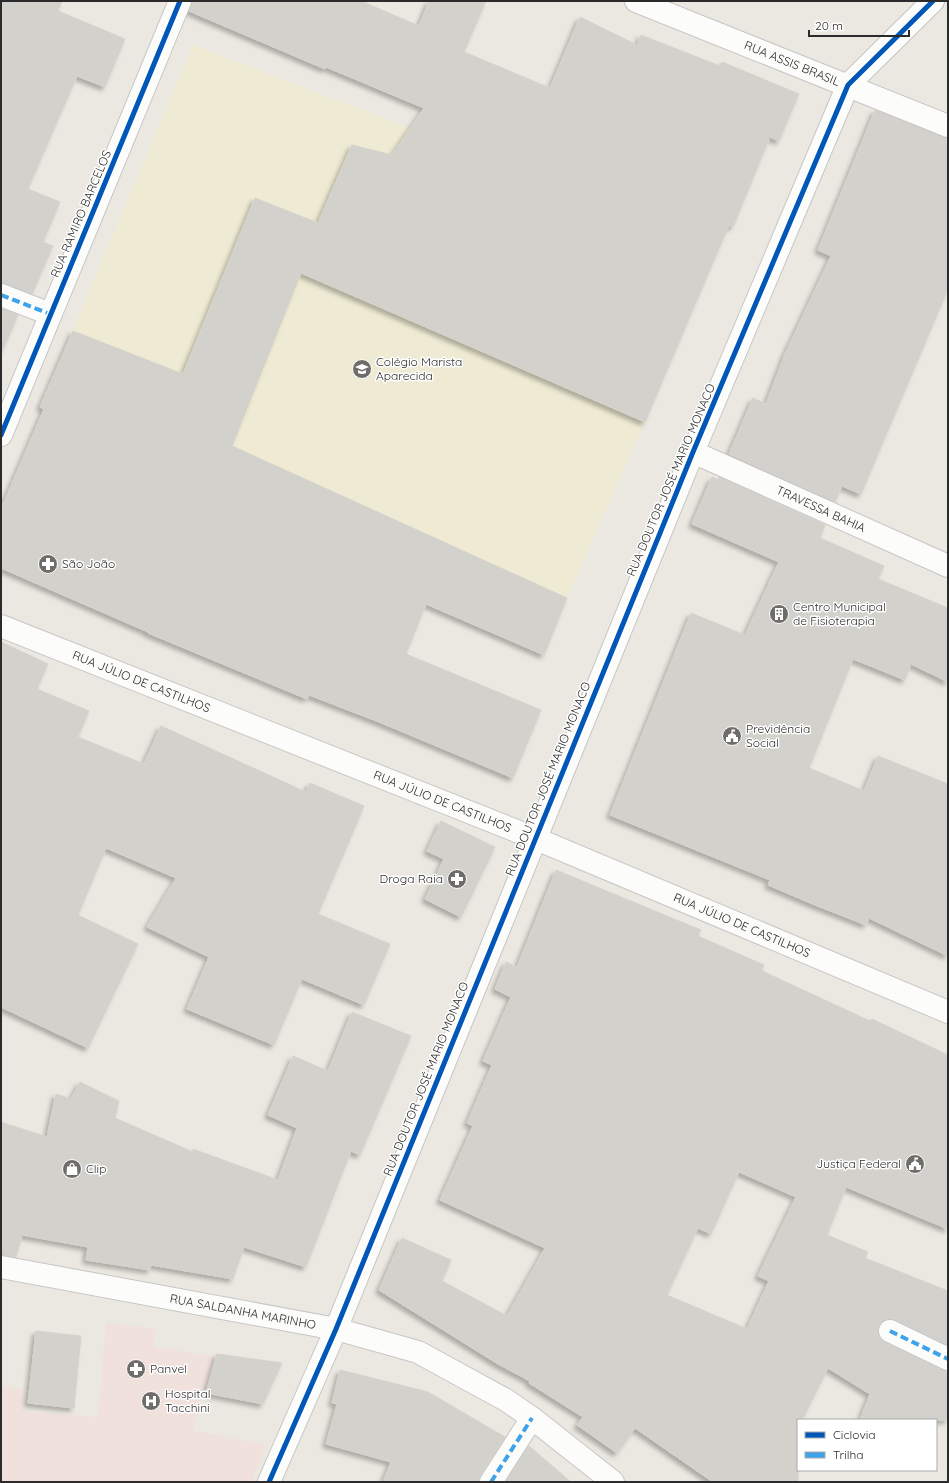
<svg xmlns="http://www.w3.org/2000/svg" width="949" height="1483" font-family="Quicksand,sans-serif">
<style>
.education{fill:#eeead3}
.medical{fill:#f1e1dc}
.building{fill:#d3d1cb;stroke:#d5d3cc;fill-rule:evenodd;filter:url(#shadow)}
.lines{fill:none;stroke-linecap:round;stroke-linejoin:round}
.minor-casing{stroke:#c7c6c6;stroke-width:24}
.tertiary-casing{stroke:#c7c6c6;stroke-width:24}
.secondary-casing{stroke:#c7c6c6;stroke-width:24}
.minor{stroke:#fcfcfa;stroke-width:22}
.tertiary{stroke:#fcfcfa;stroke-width:22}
.secondary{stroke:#fcfcfa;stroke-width:22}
.quiet{stroke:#3ea3eb;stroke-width:4;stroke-dasharray:8 4;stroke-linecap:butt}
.cycleway-casing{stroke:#fff;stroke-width:8}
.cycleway{stroke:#0057b8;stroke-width:5}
.labels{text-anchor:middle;stroke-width:3;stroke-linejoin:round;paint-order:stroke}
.street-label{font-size:12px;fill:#2b2b2b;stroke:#fff}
.poi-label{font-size:12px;fill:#2b2b2b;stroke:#fff;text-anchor:start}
</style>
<defs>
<filter id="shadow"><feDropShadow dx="-3.5" dy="3.5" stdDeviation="2" flood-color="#0004"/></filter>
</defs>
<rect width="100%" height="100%" fill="#eae8e0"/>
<polygon class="education" points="193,45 720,246 645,422 567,598 544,655 205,509 214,481 40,407"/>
<polygon class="medical" points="106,1322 156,1329 154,1347 214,1356 193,1430 266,1445 251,1482 1,1482 1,1386 23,1389 24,1412 98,1417"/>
<g class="building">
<polygon points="1,1 62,1 58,11 125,39 105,87 77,76 28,189 60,202 43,242 53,246 32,294 1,283"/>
<polygon points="192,1 361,1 419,26 429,1 486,1 464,52 550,88 580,17 637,45 641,35 720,66 722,62 799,94 779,141 770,137 733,227 729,225 645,422 301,273 232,446 567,598 544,655 426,604 406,654 541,710 513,778 379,722 309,695 307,699 148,633 148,632 1,568 1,509 44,409 40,407 73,331 183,374 255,198 318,223 352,145 392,155 424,108 326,67 325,69 189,11"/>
<polygon points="875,110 948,138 948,289 861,494 842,486 835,502 729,454 753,398 766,404 785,354 831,256 818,250"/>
<polygon points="1,308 18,315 1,354"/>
<polygon points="712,477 718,480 719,477 825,525 820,538 884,566 878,579 948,608 948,682 911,664 905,680 853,659 809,768 864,791 878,756 948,784 948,956 869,918 866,925 815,905 768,885 770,880 610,815 691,613 745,635 779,562 692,524"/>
<polygon points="1,642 48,664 37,689 89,711 78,737 144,764 161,726 306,792 310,783 364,806 318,914 390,944 364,1005 302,979 274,1045 187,1009 209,957 147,927 176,878 106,848 78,915 138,944 88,1048 1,1007"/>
<polygon points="441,821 495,847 461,917 425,899 444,859 427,851"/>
<path d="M 556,870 L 701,930 L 698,936 L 764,965 L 762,971 L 870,1021 L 872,1019 L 948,1055 L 948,1229 L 846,1187 L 827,1235 L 868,1252 L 865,1258 L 948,1291 L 948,1345 L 895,1320 L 889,1319 L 883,1320 L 879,1325 L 878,1332 L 879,1338 L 885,1342 L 948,1371 L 948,1420 L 860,1420 L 870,1394 L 828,1368 L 802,1420 L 798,1420 L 798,1482 L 713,1482 L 635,1428 L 617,1453 L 577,1425 L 583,1417 L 529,1383 L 530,1381 L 498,1364 L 379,1290 L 402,1238 L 451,1260 L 442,1281 L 507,1316 L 545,1248 L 440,1200 L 473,1126 L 467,1123 L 492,1065 L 483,1061 L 511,997 L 495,989 L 506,962 L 517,967 ZM 739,1172 L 796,1197 L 758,1276 L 769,1281 L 747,1329 L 667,1295 L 698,1228 L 711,1234 Z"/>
<polygon points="352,1012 411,1036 360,1155 351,1151 306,1267 244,1247 233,1279 151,1265 150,1270 86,1260 88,1247 22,1235 16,1257 1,1255 1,1122 47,1137 56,1094 71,1099 80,1082 119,1101 115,1118 193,1152 193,1149 278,1180 297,1128 268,1115 293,1056 328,1071"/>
<polygon points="36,1331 81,1336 74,1408 28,1403"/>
<polygon points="217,1354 282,1363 263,1404 206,1393"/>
<polygon points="340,1370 428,1392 505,1437 480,1475 479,1482 383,1482 391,1462 326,1444 337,1404 332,1403"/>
<polygon points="529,1446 571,1482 506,1482"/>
</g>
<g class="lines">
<g class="minor-casing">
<g id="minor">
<polyline points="1,295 50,314"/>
<path id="s1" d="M 693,452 L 948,566"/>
<polyline points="890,1331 948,1359"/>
<polyline points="491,1482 532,1418"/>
</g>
</g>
<g class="tertiary-casing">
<g id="tertiary">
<polyline points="1,435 180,1"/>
<polyline points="269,1482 336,1329 693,452 848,85 933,1"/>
</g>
</g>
<g class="secondary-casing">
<g id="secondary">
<path id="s2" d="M 636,1 L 948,126"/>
<path id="s3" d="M 1,626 L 534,838 L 948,1012"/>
<path id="s4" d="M 1,1267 L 336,1329 L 418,1352 L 506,1400 L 532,1418 L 613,1482"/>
</g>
</g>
<use href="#minor" class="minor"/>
<use href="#tertiary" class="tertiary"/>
<use href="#secondary" class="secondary"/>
<g class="quiet">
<polyline points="1,295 50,314"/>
<polyline points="890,1331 948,1359"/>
<polyline points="491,1482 532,1418"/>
</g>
<g class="cycleway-casing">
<g id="cycleway">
<polyline points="1,435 180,1"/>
<polyline points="269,1482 336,1329 693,452 848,85 933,1"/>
</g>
</g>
<use href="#cycleway" class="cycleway"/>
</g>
<defs>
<g id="school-disc" transform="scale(1)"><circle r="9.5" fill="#6e6d6a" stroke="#fff"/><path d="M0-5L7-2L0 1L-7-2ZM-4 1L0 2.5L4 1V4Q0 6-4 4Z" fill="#fff"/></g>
<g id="pharmacy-disc" transform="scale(1)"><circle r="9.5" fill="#6e6d6a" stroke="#fff"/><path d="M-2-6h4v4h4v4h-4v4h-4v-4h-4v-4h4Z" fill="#fff"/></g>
<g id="building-disc" transform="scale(1)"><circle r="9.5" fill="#6e6d6a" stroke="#fff"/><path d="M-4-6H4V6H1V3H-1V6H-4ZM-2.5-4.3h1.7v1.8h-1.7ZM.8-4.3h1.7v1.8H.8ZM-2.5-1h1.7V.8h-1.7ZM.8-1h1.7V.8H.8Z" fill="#fff"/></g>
<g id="civic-disc" transform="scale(1)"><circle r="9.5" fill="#6e6d6a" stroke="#fff"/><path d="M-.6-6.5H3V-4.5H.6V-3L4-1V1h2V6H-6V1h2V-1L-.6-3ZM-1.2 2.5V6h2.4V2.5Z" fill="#fff"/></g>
<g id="shop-disc" transform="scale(1)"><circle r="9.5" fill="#6e6d6a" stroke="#fff"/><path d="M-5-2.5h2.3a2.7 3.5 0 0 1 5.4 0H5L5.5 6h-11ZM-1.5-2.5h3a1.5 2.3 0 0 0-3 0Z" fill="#fff"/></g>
<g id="hospital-disc" transform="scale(1)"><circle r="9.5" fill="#6e6d6a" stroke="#fff"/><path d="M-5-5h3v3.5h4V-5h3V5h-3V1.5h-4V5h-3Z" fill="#fff"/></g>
</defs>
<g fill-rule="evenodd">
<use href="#school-disc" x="362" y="369"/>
<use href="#pharmacy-disc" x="48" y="564"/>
<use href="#building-disc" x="779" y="614"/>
<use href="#civic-disc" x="732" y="736"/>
<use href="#pharmacy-disc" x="457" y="879"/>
<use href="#civic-disc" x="915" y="1164"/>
<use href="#shop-disc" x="72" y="1169"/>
<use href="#pharmacy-disc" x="136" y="1369"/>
<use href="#hospital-disc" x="151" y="1401"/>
</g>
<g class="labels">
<g class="street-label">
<text dy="4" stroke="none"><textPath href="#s2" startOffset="168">RUA ASSIS BRASIL</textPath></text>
<text transform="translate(81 214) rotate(-67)" y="4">RUA RAMIRO BARCELOS</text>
<text transform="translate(671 480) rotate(-67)" y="4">RUA DOUTOR JOSÉ MARIO MONACO</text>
<text dy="4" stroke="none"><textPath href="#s1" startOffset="140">TRAVESSA BAHIA</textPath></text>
<text dy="4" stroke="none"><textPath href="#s3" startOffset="151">RUA JÚLIO DE CASTILHOS</textPath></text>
<text transform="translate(548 779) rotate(-68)" y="4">RUA DOUTOR JOSÉ MARIO MONACO</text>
<text dy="4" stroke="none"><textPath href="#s3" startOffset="475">RUA JÚLIO DE CASTILHOS</textPath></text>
<text dy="4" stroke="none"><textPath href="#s3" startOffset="799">RUA JÚLIO DE CASTILHOS</textPath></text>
<text transform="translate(426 1079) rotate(-68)" y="4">RUA DOUTOR JOSÉ MARIO MONACO</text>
<text dy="4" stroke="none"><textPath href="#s4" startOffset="246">RUA SALDANHA MARINHO</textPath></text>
</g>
<g class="poi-label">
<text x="376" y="366">Colégio Marista<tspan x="376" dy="14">Aparecida</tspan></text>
<text x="62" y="568">São João</text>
<text x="793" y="611">Centro Municipal<tspan x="793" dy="14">de Fisioterapia</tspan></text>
<text x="746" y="733">Previdência<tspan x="746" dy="14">Social</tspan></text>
<text x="443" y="883" text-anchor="end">Droga Raia</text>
<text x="901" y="1168" text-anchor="end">Justiça Federal</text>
<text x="86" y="1173">Clip</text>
<text x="150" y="1373">Panvel</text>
<text x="165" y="1398">Hospital<tspan x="165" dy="14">Tacchini</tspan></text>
</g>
</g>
<rect width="949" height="1483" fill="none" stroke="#2b2b2b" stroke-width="4"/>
<rect x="797" y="1419" width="140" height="52" fill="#ffffff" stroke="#aaaaaa"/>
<rect x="805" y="1432" width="20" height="6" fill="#0057b8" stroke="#aaaaaa"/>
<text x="833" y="1439" font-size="12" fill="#2b2b2b">Ciclovia</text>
<rect x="805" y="1452" width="20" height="6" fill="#3ea3eb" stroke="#aaaaaa"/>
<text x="833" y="1459" font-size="12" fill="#2b2b2b">Trilha</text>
<path d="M809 30v6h100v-6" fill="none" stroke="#2b2b2b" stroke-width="2"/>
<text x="815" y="30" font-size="12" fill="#2b2b2b" stroke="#ffffff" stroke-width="3" paint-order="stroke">20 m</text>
</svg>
